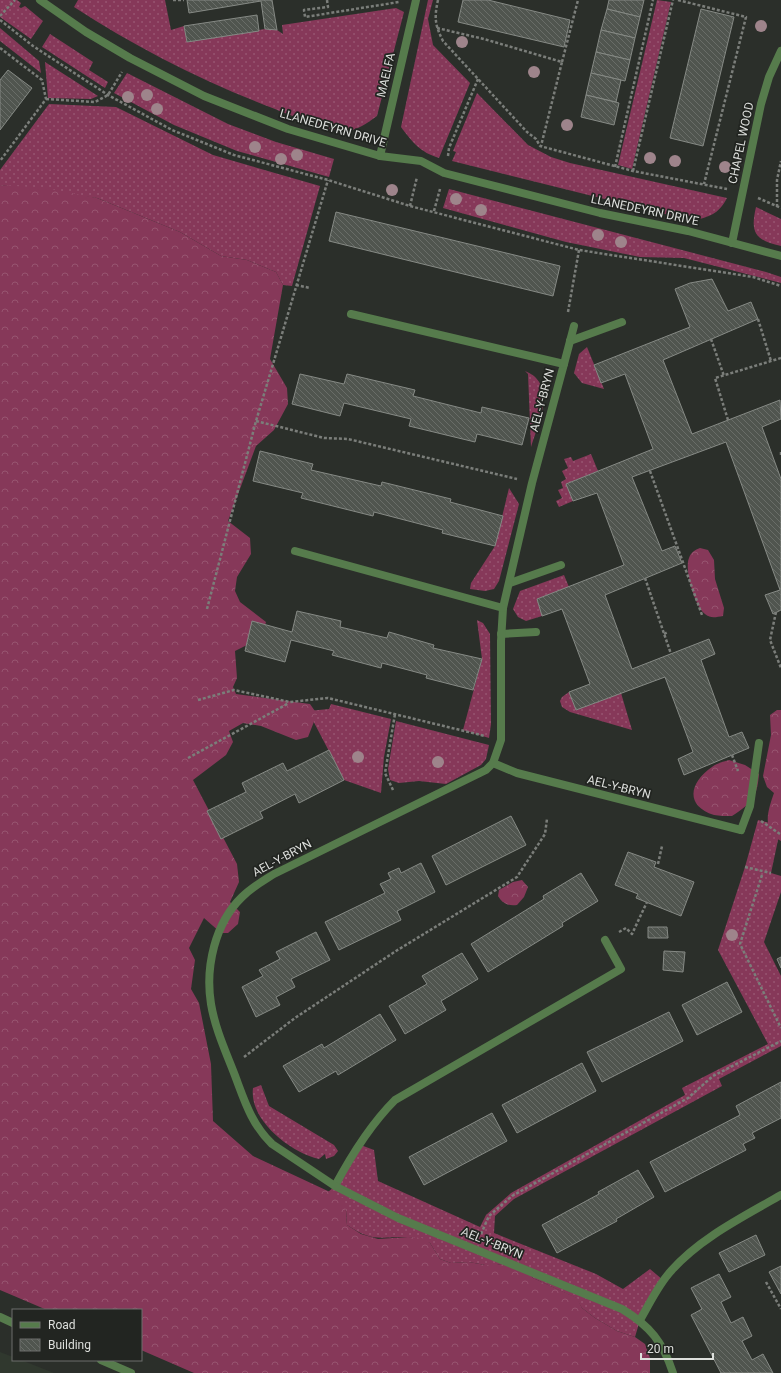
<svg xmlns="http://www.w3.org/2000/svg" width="781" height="1373" font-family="Roboto,sans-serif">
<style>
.built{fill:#30382e}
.grass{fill:url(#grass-dots)}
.forest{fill:url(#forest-crowns)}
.building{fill:url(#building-back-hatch);stroke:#868a85}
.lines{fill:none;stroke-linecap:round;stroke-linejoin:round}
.path{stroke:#7b7e7a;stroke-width:2.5;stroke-dasharray:3 2;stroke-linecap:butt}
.service{stroke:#567b4c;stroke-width:8}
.minor{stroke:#567b4c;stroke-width:8}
.tertiary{stroke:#567b4c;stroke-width:8}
.tree{fill:#9e848b}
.labels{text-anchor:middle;stroke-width:3.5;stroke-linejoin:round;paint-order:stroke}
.street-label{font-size:12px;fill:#dddfdc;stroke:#222521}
</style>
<defs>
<pattern id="grass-dots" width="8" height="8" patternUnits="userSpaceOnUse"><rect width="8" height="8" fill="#863859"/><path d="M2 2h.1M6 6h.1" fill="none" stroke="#975470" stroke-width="1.8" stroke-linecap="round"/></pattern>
<pattern id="forest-crowns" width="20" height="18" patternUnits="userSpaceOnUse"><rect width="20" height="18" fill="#863859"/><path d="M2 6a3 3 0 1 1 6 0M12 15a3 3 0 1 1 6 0" fill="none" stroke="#975470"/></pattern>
<pattern id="building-back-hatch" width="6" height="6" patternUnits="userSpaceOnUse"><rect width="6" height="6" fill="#50554f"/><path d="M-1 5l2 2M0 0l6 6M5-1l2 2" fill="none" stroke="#696d68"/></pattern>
</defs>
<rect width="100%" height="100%" fill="#2b2f2a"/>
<polygon class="built" points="0,1352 13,1357 13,1360 21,1360 54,1373 0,1373"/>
<g class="grass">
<polygon points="0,0 17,0 21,3 19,7 21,8 25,6 43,21 31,39 0,17"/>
<path d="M 78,0 L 165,0 L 171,30 L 184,26 L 187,42 L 265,29 L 277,30 L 283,34 L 282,25 L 396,8 L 404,12 L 377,116 C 366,124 356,132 341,131 C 324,129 292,116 275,109 C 204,82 137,48 74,7 Z"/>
<path d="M 428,0 L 433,0 L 428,19 L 433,45 L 470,83 L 439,158 C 420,152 413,143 401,127 Z"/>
<polygon points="657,0 671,2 632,169 618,165"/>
<polygon points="0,28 39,61 41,73 0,41"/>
<polygon points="50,34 93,62 89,70 108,82 105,88 42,47"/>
<polygon points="45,62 98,96 91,99 48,98"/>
<polygon points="127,73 228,124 276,142 334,159 329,177 237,151 174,125 114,93"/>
<path d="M 477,93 L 528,145 L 551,157 L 570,163 L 727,198 C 718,215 710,216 693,221 L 452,161 L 456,152 L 453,151 Z"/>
<polygon points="49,104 116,107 213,155 320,186 292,286 283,285 276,272 247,260 221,256 180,232 97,198 0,185 0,170"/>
<polygon points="449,189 766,272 781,277 781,283 684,258 640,257 566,242 443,208"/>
<path d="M 756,207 L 781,219 L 781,246 C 755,240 750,233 756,207 Z"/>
<polygon points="587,347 604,389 582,383 574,373 579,354"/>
<path d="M 525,371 C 529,373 534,375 536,378 C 553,396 537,427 531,447 L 528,374 Z"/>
<polygon points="591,454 598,471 566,484 573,501 559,507 556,501 562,498 558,490 563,488 561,482 566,479 562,471 568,468 564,459 571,457 573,461"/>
<polygon points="509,488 519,504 499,581 494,589 485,591 470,589 471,583 495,546"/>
<polygon points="564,575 569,587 537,599 542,616 526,621 518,617 513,609 520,591"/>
<polygon points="477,620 483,623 490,634 491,724 489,738 463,730 482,659"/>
<polygon points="569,692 576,710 621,693 632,730 570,712 562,707 560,701 562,697"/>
<polygon points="331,704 391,719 384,757 381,793 344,780 308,711 329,709"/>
<polygon points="396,721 489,745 486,759 481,765 446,784 419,781 399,783 390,780 388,769"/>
<path d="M 758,820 L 781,826 L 771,873 L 781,876 L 781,892 L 764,942 L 781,976 L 781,1046 L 719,1079 L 722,1086 L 514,1199 L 495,1216 L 494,1233 L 596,1274 L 623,1289 L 650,1269 L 663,1280 L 640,1320 L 635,1337 L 617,1331 L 595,1318 L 582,1308 L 576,1298 L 533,1278 L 525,1267 L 514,1261 L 497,1265 L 485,1265 L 469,1262 L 451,1263 L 440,1259 L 430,1243 C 423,1241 414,1237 406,1237 C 378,1237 372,1242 347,1225 L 346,1210 L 328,1192 L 335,1186 L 358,1144 L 374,1150 L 378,1181 L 480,1227 L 486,1215 L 511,1193 L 685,1095 L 682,1088 L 768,1044 L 718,950 L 745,867 Z"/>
<path d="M 261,1085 L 269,1106 L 334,1145 L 338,1151 L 334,1156 L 326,1159 L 325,1154 L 319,1159 C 290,1152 249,1120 253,1088 Z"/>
</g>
<g class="forest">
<polygon points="0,185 45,188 97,198 180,232 221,256 247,260 276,272 283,285 270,359 287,388 288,404 274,430 256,446 228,521 250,538 251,554 237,577 235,591 240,602 266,622 261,638 235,651 237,678 233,687 236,694 310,704 317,714 308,737 296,740 261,726 243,723 229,731 233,742 226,755 193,780 237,864 239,882 230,902 240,912 238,924 228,933 221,933 204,918 189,948 195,960 191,989 199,1003 211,1064 213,1121 253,1156 345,1199 347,1225 361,1234 378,1239 408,1237 422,1238 430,1243 440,1259 451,1263 469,1262 485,1265 497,1265 514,1261 525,1267 533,1278 577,1298 582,1308 595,1318 617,1331 635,1337 645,1344 650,1358 650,1373 194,1373 141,1350 141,1310 47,1310 0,1290"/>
<path d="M 700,548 L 708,550 L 714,560 L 715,579 L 724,608 L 723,616 C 716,617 711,619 705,614 C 695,607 684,569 689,558 C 691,552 695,550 700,548 Z"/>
<path d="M 777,710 L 781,710 L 781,841 C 761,831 768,810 774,793 L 767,787 L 763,776 L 771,735 L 770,715 Z"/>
<path d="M 729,760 L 745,765 L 759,774 C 757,798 752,803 732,816 C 727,816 719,816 714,815 C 684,805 690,782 712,767 C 717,763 723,762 729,760 Z"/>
<path d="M 522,880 L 528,887 L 524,897 L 517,905 C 508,906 503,904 498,896 L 499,890 L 513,882 Z"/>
</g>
<g class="building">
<polygon points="187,0 272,0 277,30 265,29 261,1 189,13"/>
<polygon points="463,0 488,0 570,20 564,47 458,22"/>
<polygon points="609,0 644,0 640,17 607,9"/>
<polygon points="607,9 640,17 635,38 601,30"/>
<polygon points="701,9 734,17 703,146 670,138"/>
<polygon points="257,15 259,31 187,42 184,26"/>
<polygon points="601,30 635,38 630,60 596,52"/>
<polygon points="596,52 630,60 625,81 591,73"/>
<polygon points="8,70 32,88 0,130 0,80"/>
<polygon points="591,73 621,80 616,102 586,95"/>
<polygon points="586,95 619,103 614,125 581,117"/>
<polygon points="336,212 560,266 553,296 329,241"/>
<polygon points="712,279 728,311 751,302 758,319 663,360 692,434 780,400 781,419 762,427 781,479 781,610 773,614 765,595 780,590 726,442 632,477 662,551 675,546 682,563 605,595 632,669 709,639 715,654 701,660 729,737 742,732 749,748 684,775 678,759 693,752 665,677 576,710 569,692 590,684 562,609 542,616 537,599 624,565 597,493 573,501 566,484 653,449 625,374 601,383 594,365 690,327 675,289 690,283"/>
<polygon points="300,374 344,384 347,374 415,390 413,396 481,413 482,407 529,418 522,445 477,434 475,442 409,426 411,419 344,403 340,416 292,404"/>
<polygon points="260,451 313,464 311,470 381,486 382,482 451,499 450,502 503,516 495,546 442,533 443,530 374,512 373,516 301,498 303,493 253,481"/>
<polygon points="297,611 341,621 340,627 387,638 389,632 434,645 433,648 482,659 473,690 426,678 427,675 382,663 381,668 332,655 334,651 291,640 285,662 245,651 252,621 292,632"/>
<polygon points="329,750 344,780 299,803 295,794 260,812 263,818 221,839 207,811 246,792 242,783 283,763 287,771"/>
<polygon points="511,816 526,845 446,885 432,856"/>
<polygon points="628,852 656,862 654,867 694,882 681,916 636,898 638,894 615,885"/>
<polygon points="421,863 435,892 397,911 401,920 339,950 325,922 385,893 380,884 391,879 388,873 399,868 401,873"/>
<polygon points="581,873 598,901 562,923 563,926 488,972 471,944 544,899 543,896"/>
<polygon points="648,927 667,927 668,938 648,938"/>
<polygon points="316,932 330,960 291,979 295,987 276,997 280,1005 256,1017 242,987 263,976 259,970 280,959 276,952"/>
<polygon points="664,951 685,952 683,972 663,970"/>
<polygon points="462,953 478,979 441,1001 446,1010 405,1034 389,1006 427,984 422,976"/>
<polygon points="781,957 781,968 777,959"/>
<polygon points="727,982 742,1012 697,1035 682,1005"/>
<polygon points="669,1012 683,1041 602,1082 587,1052"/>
<polygon points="380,1014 396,1040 338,1075 336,1071 299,1092 283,1066 322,1044 324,1048"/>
<polygon points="582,1063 596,1091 517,1133 502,1105"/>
<polygon points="781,1082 781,1118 752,1133 755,1138 743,1144 746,1150 665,1192 650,1162 740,1115 736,1106"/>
<polygon points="492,1113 507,1141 424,1185 409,1157"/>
<polygon points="638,1170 654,1197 616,1219 617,1221 557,1253 542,1225 599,1194 598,1192"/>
<polygon points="756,1235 765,1255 729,1272 719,1253"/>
<polygon points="781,1266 781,1294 769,1272"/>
<polygon points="719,1274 731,1297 721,1302 731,1323 743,1317 752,1336 742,1341 752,1360 763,1354 773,1373 721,1373 691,1315 702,1309 691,1288"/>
</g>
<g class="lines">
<g class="path">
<polyline points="173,0 184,0"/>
<polyline points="327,0 328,7 304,10 305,17 399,2"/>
<path d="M 438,0 C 434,18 435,25 443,41 L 527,132 L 536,139 L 540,146 L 633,171 L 727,189"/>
<polyline points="678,0 746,17 704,184"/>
<polyline points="0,16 15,0"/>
<polyline points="0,20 33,46 108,95 172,130 234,155 328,180 410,206 579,250 753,277 781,286"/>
<polyline points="437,28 484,39 562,62 541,146"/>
<polyline points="0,48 42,80 46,99 0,161"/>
<polyline points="562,62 578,0"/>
<polyline points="46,99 95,102 108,95 122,72"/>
<polyline points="448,156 449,148 478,79"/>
<polyline points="615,167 653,0"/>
<polyline points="633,171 673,0"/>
<polyline points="758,198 781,208"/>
<polyline points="410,206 417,177"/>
<polyline points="777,207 777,180 781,161"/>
<polyline points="434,211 440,189"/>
<polyline points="296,285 310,288"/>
<polyline points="568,312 579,250"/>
<polyline points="758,319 771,361"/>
<polyline points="711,339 724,376"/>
<polyline points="728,420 715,378 781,358"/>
<polyline points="256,421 324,438 348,439 517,479"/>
<polyline points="781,452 781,455"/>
<polyline points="650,471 702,615"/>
<polyline points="645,578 671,654"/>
<polyline points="207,609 256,421 328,180"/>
<polyline points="776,612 770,640 781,668"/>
<polyline points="664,634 668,632"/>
<polyline points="198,700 234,690 290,702 328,698 485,736"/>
<polyline points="732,755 738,771"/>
<polyline points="188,758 289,703"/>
<polyline points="393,790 385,773 395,714"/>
<polyline points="761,821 780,834"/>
<polyline points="658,864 662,846"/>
<polyline points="745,867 771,873"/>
<polyline points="762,875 740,944 781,1028"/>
<polyline points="619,932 626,928 632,934 647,902"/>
<polyline points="244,1057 295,1018 396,951 517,877 545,834 547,819"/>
<polyline points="481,1234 489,1216 512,1196 688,1098 713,1076 781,1041"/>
<polyline points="766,1282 781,1309"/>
</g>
<g class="service">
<polyline points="570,341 622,322"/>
<polyline points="510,583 561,565"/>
<polyline points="501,634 536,632"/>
<polyline points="741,830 750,806 759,743"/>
</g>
<g class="minor">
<polyline points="380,156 416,0"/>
<polyline points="732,243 761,104 769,77 781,51"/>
<polyline points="351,314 564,364 532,483 503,608 501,641 501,740 493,763"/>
<polyline points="564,364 574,326"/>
<polyline points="295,551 503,608"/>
<path d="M 335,1186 C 352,1154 370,1125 395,1100 L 621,969 L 605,940"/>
<path d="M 640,1320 C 650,1303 658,1285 671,1271 C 700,1238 743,1217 781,1195"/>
<path d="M 673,1373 C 663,1342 650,1326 622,1309 L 398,1218 L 335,1186 L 272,1144 C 251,1124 244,1099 234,1073 C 225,1050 215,1028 211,1004 C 205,967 215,923 242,897 C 252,887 263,881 274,874 L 486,770 L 493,763 L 517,773 L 741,830"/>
</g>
<g class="tertiary">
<polyline points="40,0 86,32 130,58 204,96 288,129 380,156 421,161 444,173 600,213 688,231 781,256"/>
<polyline points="0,1317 13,1323"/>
<polyline points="101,1360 131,1373"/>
</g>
</g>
<g class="tree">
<circle cx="761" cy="26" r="6"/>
<circle cx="462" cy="42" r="6"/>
<circle cx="534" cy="72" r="6"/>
<circle cx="147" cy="95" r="6"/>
<circle cx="128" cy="97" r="6"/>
<circle cx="157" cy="109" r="6"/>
<circle cx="567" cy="125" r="6"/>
<circle cx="255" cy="147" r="6"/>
<circle cx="297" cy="155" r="6"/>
<circle cx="650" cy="158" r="6"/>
<circle cx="281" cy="159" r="6"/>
<circle cx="675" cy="161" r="6"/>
<circle cx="725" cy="167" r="6"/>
<circle cx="392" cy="190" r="6"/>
<circle cx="456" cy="199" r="6"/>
<circle cx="481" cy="210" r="6"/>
<circle cx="598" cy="235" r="6"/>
<circle cx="621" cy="242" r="6"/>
<circle cx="358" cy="757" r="6"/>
<circle cx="438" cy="762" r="6"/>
<circle cx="732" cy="935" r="6"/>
</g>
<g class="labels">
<g class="street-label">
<text transform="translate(386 75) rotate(-77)" y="4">MAELFA</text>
<text transform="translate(333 128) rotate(16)" y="4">LLANEDEYRN DRIVE</text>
<text transform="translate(741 143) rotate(-78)" y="4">CHAPEL WOOD</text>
<text transform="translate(645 210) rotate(12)" y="4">LLANEDEYRN DRIVE</text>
<text transform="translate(542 400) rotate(-75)" y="4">AEL-Y-BRYN</text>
<text transform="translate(619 787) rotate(14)" y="4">AEL-Y-BRYN</text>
<text transform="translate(282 858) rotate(-28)" y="4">AEL-Y-BRYN</text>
<text transform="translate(492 1243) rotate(22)" y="4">AEL-Y-BRYN</text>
</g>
</g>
<rect x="12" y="1309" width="130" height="52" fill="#222521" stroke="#6d6f6c"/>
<rect x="20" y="1322" width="20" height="6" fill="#567b4c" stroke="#6d6f6c"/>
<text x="48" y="1329" font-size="12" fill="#dddfdc">Road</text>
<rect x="20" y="1339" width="20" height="12" fill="url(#building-back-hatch)" stroke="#6d6f6c"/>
<text x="48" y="1349" font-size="12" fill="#dddfdc">Building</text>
<path d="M641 1353v6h72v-6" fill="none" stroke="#dddfdc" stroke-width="2"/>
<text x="647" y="1353" font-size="12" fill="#dddfdc" stroke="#222521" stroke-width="3" paint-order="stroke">20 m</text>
</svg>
